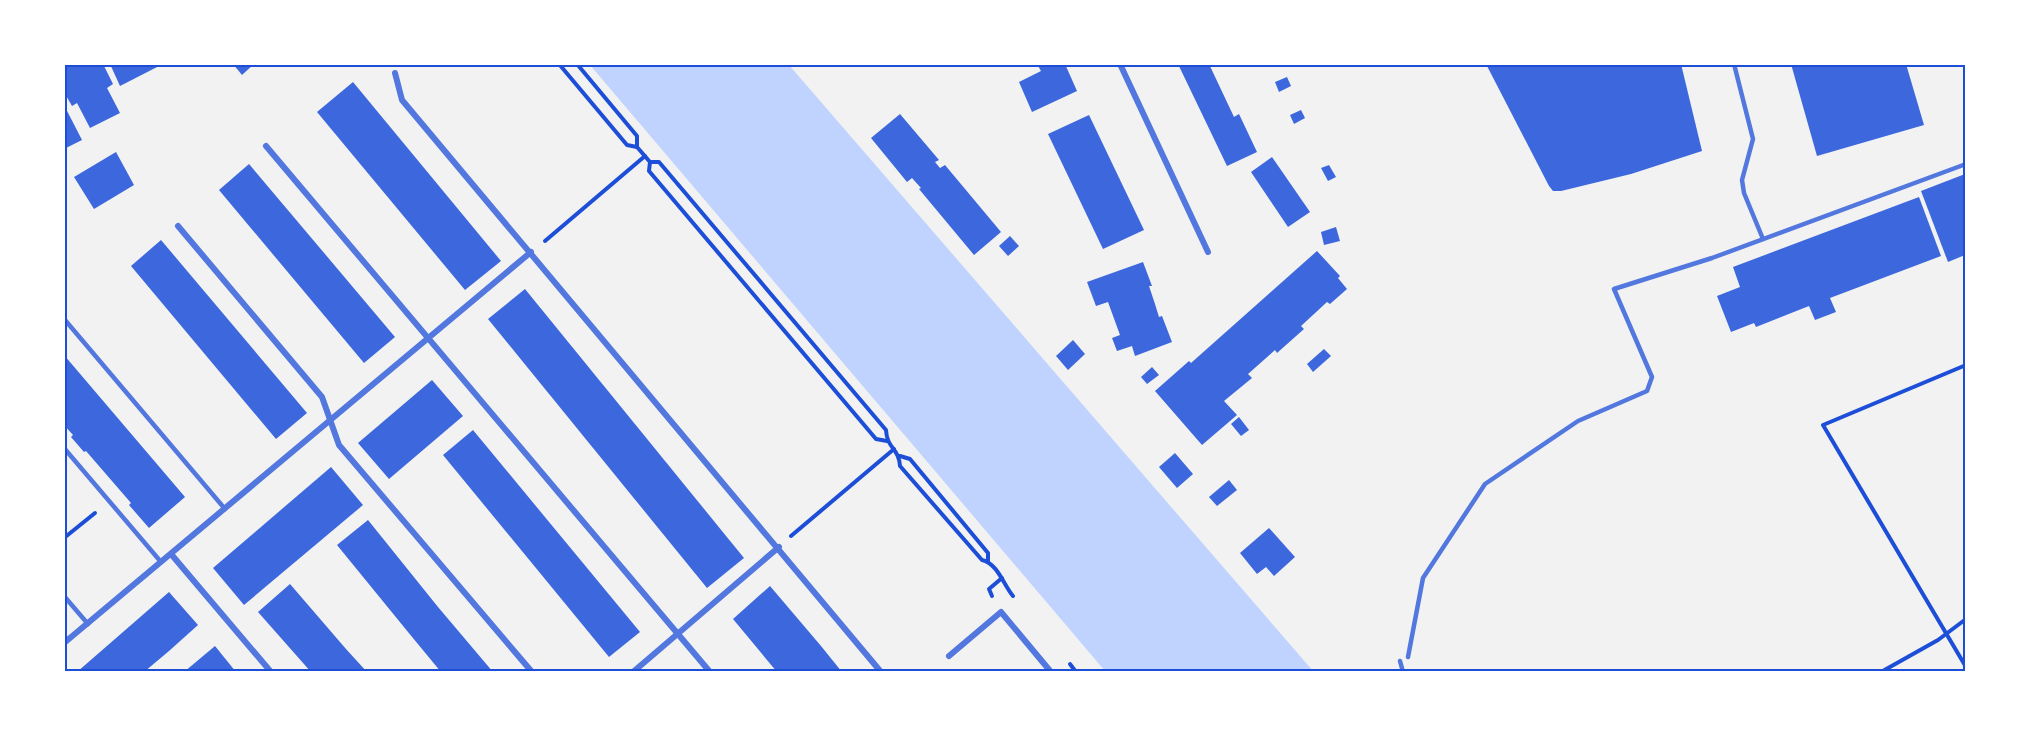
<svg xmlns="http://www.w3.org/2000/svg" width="2030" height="736" font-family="'Source Serif 4',serif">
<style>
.water{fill:#bfd3fe}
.building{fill:#3d67dc}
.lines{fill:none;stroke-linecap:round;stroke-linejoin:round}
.path{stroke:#1d4ed8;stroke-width:4}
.service{stroke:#5277de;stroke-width:4.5}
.minor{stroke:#5277de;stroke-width:6}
.neatline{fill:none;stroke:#1d4ed8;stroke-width:2}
</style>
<rect width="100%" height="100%" fill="#f2f2f2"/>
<polygon class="water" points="590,65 789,65 1313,671 1105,671"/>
<g class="building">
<polygon points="64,64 103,64 113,84 107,88 120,113 90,128 77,103 72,106 64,92"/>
<polygon points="110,64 163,64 120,86"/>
<polygon points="233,64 254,64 242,75"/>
<polygon points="1037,64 1065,64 1077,91 1032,112 1019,82 1041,71"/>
<polygon points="1178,64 1209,64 1234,117 1239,114 1257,152 1227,166"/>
<polygon points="1486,64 1681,64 1702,151 1631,174 1561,191 1553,191 1549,186"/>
<polygon points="1791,64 1906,64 1924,125 1817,156"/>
<polygon points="1287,77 1291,86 1279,92 1275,82"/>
<polygon points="353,82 501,261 465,290 317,112"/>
<polygon points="64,105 82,140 64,149"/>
<polygon points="1301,110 1305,118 1294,124 1290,115"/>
<polygon points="900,114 939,160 935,162 940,168 945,165 1001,232 974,255 919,189 921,188 912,178 907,182 871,138"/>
<polygon points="1089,115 1144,230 1103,249 1048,134"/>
<polygon points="116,152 134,185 94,209 74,177"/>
<polygon points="1272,157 1310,212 1288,227 1251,172"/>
<polygon points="249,164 395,337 364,363 219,190"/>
<polygon points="1329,165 1336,177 1328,181 1321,168"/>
<polygon points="1965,174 1965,255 1948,262 1921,191"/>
<polygon points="1919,197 1941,256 1830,298 1836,312 1815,320 1809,306 1756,327 1754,323 1731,332 1717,296 1740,287 1733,267"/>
<polygon points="1336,227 1340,241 1324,245 1321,232"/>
<polygon points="1010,236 1019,246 1008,256 999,246"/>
<polygon points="161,240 307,413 276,439 131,266"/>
<polygon points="1317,251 1340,276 1338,278 1347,289 1330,304 1327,302 1301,326 1304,329 1277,353 1275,350 1248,374 1252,378 1224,401 1237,415 1202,445 1155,391 1189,361 1191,363"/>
<polygon points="1143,262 1152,286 1149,286 1155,304 1159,317 1162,316 1172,342 1135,356 1132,346 1117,351 1112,338 1120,335 1108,302 1096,306 1087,282"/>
<polygon points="525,289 744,558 707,588 488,319"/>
<polygon points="1073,340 1085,354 1068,370 1056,356"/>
<polygon points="1324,349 1331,356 1313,372 1307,364"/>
<polygon points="64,355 185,497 149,528 129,505 131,503 86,451 84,452 71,437 73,435 64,425"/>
<polygon points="1152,367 1159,375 1147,384 1141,377"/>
<polygon points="432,380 463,416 389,479 358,443"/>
<polygon points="1239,417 1249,430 1241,436 1231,424"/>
<polygon points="473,430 640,632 609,657 443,455"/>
<polygon points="1175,453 1193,474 1177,488 1159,467"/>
<polygon points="331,467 363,505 244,605 213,568"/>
<polygon points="1229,480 1237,490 1217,506 1209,497"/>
<polygon points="368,520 438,607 493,672 441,672 408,632 337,545"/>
<polygon points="1269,528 1295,557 1274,576 1266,567 1257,574 1240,553"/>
<polygon points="290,584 346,649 367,672 311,672 258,612"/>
<polygon points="770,586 821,646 842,672 777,672 733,619"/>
<polygon points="169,592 198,625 169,651 144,672 77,672"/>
<polygon points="215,646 236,672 184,672"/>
</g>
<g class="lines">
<g class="path">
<polyline points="559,64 627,145 637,147"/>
<polyline points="577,64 637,136 637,147 650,162 649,171 876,439 887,441"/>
<path d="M 650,162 L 659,162 L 886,430 C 887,449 899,448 900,466 L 982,560 C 998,564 1003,584 1013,596"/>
<polyline points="545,241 645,156"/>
<polyline points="1966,365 1823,425 1966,667"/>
<polyline points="900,456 910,459 988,553 988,561"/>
<polyline points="791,536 894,449"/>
<polyline points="64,538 95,513"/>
<polyline points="992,596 989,589 1002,578"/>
<polyline points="1070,664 1076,672"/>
<polyline points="1881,672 1938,640 1966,619"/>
</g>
<g class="service">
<polyline points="1734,64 1753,139 1742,180 1744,193 1763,239"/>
<polyline points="65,320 225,509"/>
<polyline points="64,448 161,562"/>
<polyline points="64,596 88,624"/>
<polyline points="1408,657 1423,578 1485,484 1578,421 1647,391 1652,377 1614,289 1712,258 1966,164"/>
<polyline points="1400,661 1403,672"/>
</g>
<g class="minor">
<polyline points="1120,64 1208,252"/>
<polyline points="395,73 402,100 881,672"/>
<polyline points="266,146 710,672"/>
<polyline points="178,226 322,397 339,445 532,672"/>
<polyline points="171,554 271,672"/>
<polyline points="64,643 531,252"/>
<polyline points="949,656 1001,612 1051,672"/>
<polyline points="633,672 779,547"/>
</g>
</g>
<rect width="2030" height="736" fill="none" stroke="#ffffff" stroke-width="132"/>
<rect x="66" y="66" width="1898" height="604" class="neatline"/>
</svg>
